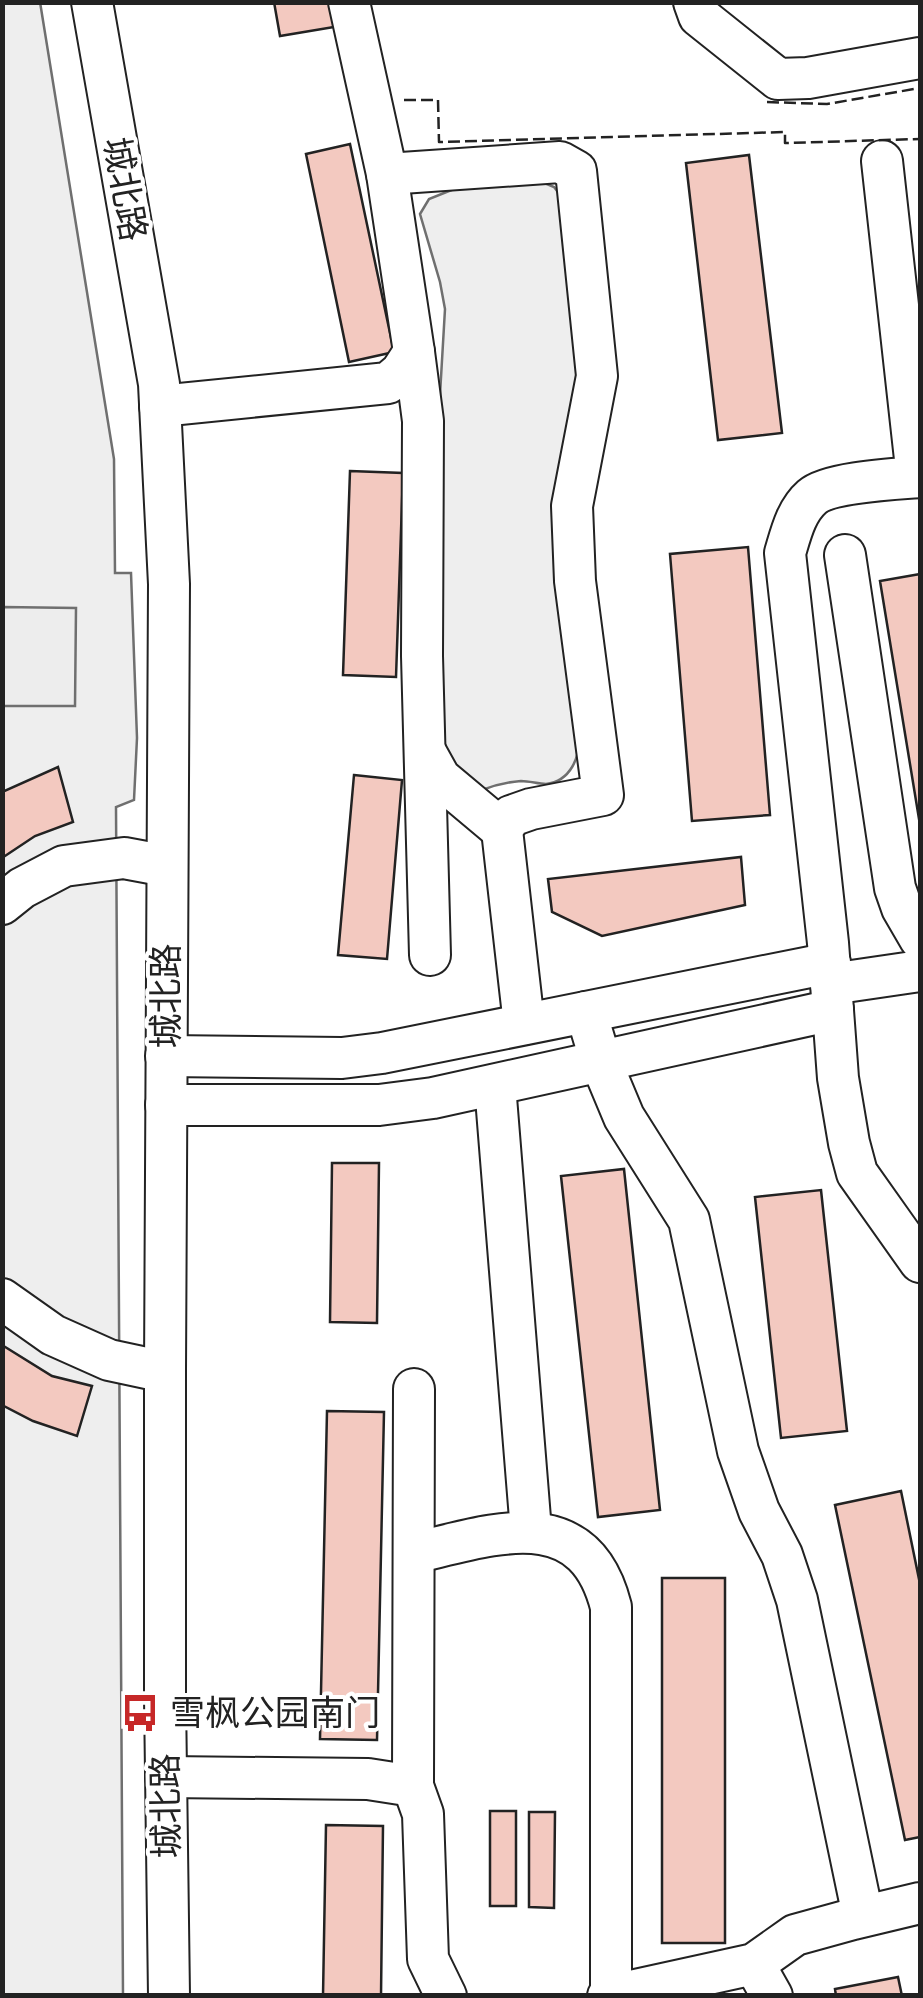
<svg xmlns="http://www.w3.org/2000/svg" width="923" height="1998" font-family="Roboto,'Noto Sans SC',sans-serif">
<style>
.green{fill:#eee;stroke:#6f6f6f;stroke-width:2.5}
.parking{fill:#ededed;stroke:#6f6f6f;stroke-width:2.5}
.building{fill:#f3c9c0;stroke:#222;stroke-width:2.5}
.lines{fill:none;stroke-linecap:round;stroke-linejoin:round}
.minor-casing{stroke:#222;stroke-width:44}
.minor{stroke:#fff;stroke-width:40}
.fence{stroke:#222;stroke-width:2.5;stroke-dasharray:12 5;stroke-linecap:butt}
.labels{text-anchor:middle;stroke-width:8;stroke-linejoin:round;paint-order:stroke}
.street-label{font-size:35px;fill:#222;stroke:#fff}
.poi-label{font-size:35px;fill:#222;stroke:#fff;text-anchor:start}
</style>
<rect width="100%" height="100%" fill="#fff"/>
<g class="green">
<polygon points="40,2 114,459 115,573 131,573 137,738 134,800 116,807 123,1995 3,1996 2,3"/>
<path d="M 535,179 L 554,187 L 568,205 L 587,372 L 582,736 C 578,757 572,781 546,784 C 538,784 530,781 521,781 C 507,782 495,785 482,790 L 463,777 L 442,742 L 437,446 L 445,309 L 440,282 L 420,214 L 429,199 L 454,189 Z"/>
</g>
<polygon class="parking" points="3,607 76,608 75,706 3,706"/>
<g class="building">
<polygon points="274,2 330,2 334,27 280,36"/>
<polygon points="350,144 394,352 349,362 306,154"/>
<polygon points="749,155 782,433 718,440 686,163"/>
<polygon points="350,471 403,473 396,677 343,675"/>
<polygon points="748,547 770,815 692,821 670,554"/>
<polygon points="920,574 920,825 880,581"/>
<polygon points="58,767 73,822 35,836 2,858 2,792"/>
<polygon points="354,775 402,780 387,959 338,955"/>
<polygon points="741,857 745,905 602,936 552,912 548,879"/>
<polygon points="332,1163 379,1163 377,1323 330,1322"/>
<polygon points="624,1169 660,1510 598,1517 561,1176"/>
<polygon points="821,1190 847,1431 781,1438 755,1197"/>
<polygon points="2,1345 52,1376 92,1386 77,1436 33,1421 2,1405"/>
<polygon points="327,1411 384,1412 377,1740 320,1739"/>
<polygon points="901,1491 920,1584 920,1837 905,1840 835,1505"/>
<rect x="662" y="1578" width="63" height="365"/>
<rect x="490" y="1811" width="26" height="95"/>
<polygon points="529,1812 555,1812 554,1908 529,1907"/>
<polygon points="326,1825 383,1826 381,1996 323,1996"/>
<polygon points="898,1977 902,1996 836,1996 835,1989"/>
</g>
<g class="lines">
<g class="minor-casing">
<g id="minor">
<polyline points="92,2 159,384 169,584 165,1372 165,1698 169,1996"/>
<polyline points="694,2 699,16 778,79 808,78 920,58"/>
<polyline points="882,161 917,477"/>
<polyline points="387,174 560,162 576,171 597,376 572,506 575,581 603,795 531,809 511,816 502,830 524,1024"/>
<polyline points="414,352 423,421 422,656 430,955"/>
<polyline points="160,406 388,383 401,372 414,352 387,174 349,2"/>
<path d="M 920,477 C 896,479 829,482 812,497 C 796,511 791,533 785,553 L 828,943 L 838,1078 L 849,1143 L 857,1173 L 920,1262"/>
<polyline points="845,555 895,888 902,908 920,939"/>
<polyline points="425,751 440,778 502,830"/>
<polyline points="2,904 22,888 64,866 124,858 167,866"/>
<polyline points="831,984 920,971"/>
<polyline points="586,1012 601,1062 624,1117 689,1220 738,1451 759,1511 782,1555 797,1600 863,1916"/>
<polyline points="166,1056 342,1058 382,1053 830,963"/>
<polyline points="495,1085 531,1531"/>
<polyline points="166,1105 379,1105 433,1098 833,1010"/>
<polyline points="2,1299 53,1335 109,1360 165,1372"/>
<path d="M 414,1553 C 492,1535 584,1500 611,1607 L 611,1995"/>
<polyline points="166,1777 368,1779 413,1786 423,1814 428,1959 446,1996"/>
<polyline points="413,1786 414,1389"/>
<polyline points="754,1964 772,1996"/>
<polyline points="608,1996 754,1964 795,1935 853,1919 920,1903"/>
</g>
</g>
<use href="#minor" class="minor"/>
<g class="fence">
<polyline points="404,100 438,100 439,142 785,132 785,143 920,139"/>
<polyline points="767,102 827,104 920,88"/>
</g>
</g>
<defs>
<g id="bus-bare" transform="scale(3)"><path d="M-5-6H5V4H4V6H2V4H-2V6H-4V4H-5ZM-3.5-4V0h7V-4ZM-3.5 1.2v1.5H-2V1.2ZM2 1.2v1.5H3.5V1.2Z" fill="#c62828" stroke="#fff" stroke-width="2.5" paint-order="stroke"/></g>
</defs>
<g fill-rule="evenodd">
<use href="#bus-bare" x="140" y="1713"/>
</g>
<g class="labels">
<g class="street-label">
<text transform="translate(125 189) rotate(80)" y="12">城北路</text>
<text transform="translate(166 996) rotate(-90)" y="12">城北路</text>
<text transform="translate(166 1806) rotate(-91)" y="12">城北路</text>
</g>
<g class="poi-label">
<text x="170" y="1725">雪枫公园南门</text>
</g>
</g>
<rect width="923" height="1998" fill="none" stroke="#222222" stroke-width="10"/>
</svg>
